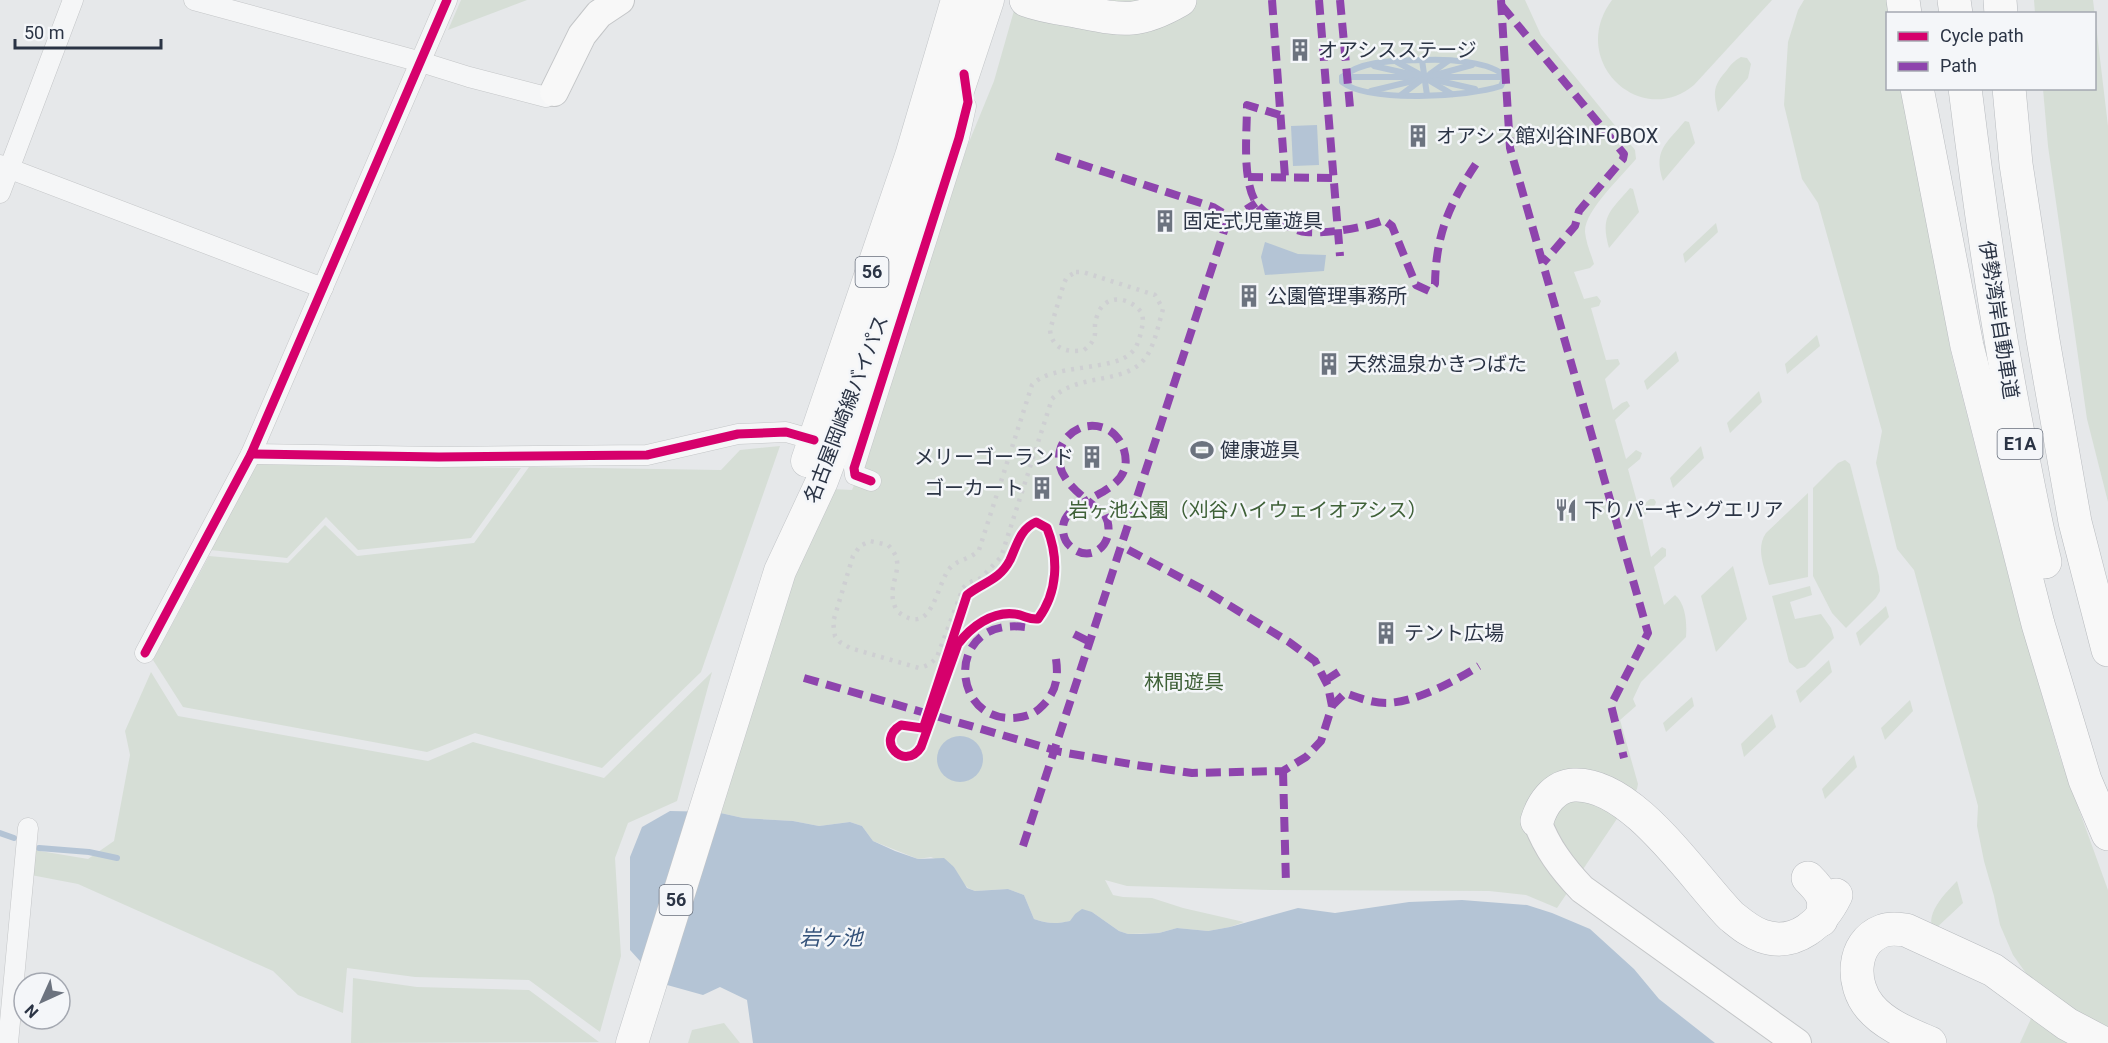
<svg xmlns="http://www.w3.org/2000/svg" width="2108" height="1043" font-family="Roboto,'Noto Sans JP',sans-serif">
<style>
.green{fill:#d6ded6}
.water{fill:#b4c4d5}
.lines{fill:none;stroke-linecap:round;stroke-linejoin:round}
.stream{stroke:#b4c4d5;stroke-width:6}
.street-casing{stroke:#c4c6c8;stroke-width:21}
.secondary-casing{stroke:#c4c6c8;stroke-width:30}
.primary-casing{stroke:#c2c5c8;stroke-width:33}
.highway-casing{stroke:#b8bbbf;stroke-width:34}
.street{stroke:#f5f6f7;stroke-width:20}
.secondary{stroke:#f8f8f8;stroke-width:28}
.primary{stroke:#f8f8f8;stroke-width:32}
.highway{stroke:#f8f8f8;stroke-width:33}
.rail{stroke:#cecfd2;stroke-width:4.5;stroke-dasharray:3 6;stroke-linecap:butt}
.quiet{stroke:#8e44ad;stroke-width:8;stroke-dasharray:15 8;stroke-linecap:butt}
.cycleway-casing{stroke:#f4f6f9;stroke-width:13}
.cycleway{stroke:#d6006c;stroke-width:9}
.labels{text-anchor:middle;stroke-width:5;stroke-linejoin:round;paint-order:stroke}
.shield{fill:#f4f6f9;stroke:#676e7b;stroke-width:1.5}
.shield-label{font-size:18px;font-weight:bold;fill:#2b3445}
.poi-label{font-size:20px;fill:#2b3445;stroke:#f4f6f9;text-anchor:start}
.street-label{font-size:20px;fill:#2b3445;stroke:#f4f6f9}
.park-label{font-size:20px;fill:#3f6138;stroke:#f4f6f9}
.water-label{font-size:21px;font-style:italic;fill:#34527a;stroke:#f4f6f9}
</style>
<rect width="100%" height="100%" fill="#e6e8ea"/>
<g class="green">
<polygon points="461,0 527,0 448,30"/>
<path d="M 1017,0 L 1525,0 L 1541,35 L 1635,150 L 1636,159 C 1622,176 1584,211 1585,232 C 1586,243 1591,254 1594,264 L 1590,268 L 1574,272 L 1584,299 L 1597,296 L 1601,301 L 1599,306 L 1591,308 L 1606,360 L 1618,359 L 1620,364 L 1605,379 L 1613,410 L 1622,403 L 1627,401 L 1630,406 L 1615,420 L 1626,459 L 1636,450 L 1642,453 L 1640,459 L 1628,469 L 1639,509 L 1650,499 L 1654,499 L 1656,502 L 1655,505 L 1642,518 L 1651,557 L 1662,547 L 1666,549 L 1666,556 L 1654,567 L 1664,605 L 1675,595 C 1686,604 1687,624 1686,637 L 1641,682 L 1633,699 L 1636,706 L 1620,720 L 1638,784 L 1637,789 L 1557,908 L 1526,895 L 1489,891 L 1271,890 L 1127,886 L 1105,880 L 1113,895 L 1123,897 L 1152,898 L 1183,908 L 1244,922 L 1230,927 L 1208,931 L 1177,928 L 1159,933 L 1128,934 L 1119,931 L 1092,912 L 1075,914 L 1071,921 C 1057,924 1047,924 1034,919 L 1024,895 L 1008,889 L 975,891 L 968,888 L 962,882 L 954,867 L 931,857 L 918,859 L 873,841 L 862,826 L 850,822 L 819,826 L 793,821 L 743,818 L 716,812 L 753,674 L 831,489 L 852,490 L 863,464 L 967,147 L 994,81 Z"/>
<path d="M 1612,0 L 1772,0 L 1694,85 C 1640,130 1567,60 1612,0 Z"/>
<polygon points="1804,0 1890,0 1892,13 1888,14 1888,88 1905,89 1951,353 2018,613 2060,757 2108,890 2108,1035 2028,976 2013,955 2000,925 1994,896 1984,861 1977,826 1978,806 1914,570 1897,549 1876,463 1882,431 1818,203 1802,179 1784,105 1788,42 1798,10"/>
<polygon points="2034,0 2093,0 2108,126 2108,502 2087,419 2048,146 2043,89 2094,88 2094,14 2035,13"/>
<path d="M 1741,57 L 1747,58 L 1751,64 L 1748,78 L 1718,112 C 1713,92 1713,86 1727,70 C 1731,64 1735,60 1741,57 Z"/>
<path d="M 1685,121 L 1689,122 L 1695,143 L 1663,181 C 1653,150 1666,144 1685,121 Z"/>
<path d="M 1630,188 L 1633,189 L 1639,212 L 1609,248 C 1600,215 1610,212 1630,188 Z"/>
<polygon points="1716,223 1718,232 1685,263 1683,254"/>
<polygon points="1817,335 1820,346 1787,374 1785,364"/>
<polygon points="1676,351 1679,361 1647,390 1644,381"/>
<polygon points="1759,391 1762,402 1730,433 1727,423"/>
<polygon points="780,446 701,672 602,768 475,733 427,752 183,707 153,660 209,556 288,563 325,525 357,556 474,543 529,467 721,470 740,450"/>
<polygon points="1701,446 1704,458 1673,488 1670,478"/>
<polygon points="1845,460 1850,464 1879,576 1880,591 1876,598 1846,628 1832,613 1813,576 1813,488 1838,463"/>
<polygon points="256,463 521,468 471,538 358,550 326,517 287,558 210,550"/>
<path d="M 1808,493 L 1808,577 L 1769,585 C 1765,568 1755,549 1766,533 Z"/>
<polygon points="1733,566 1747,619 1716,652 1701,596"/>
<polygon points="1810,586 1812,595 1790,602 1795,619 1821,614 1831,628 1834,638 1805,667 1797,669 1789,662 1772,596"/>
<polygon points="1886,606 1889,617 1860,646 1856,633"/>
<polygon points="1829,660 1832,672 1800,703 1796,691"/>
<polygon points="151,672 178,716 428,761 473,742 604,778 712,672 677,801 628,823 615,858 621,956 600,1032 529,980 415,977 347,968 343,1013 298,995 273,971 78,884 31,875 34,850 88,859 114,841 130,755 125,731"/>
<polygon points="1692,697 1694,706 1666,732 1663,723"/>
<polygon points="1910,700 1913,711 1885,740 1881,728"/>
<polygon points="1772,714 1776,727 1744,757 1741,744"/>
<polygon points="1854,755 1857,767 1825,799 1822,789"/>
<path d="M 1957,881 L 1963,903 L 1933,931 C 1925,912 1946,893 1957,881 Z"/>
<polygon points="353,978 417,987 529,990 599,1042 351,1043"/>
<polygon points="2034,1012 2080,1043 2020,1043"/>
<polygon points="724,1023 740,1043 688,1043 692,1030"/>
</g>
<g class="water">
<polygon points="1317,125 1319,165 1293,166 1291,126"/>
<polygon points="1265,242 1298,254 1326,255 1324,271 1265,275 1261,257"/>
<circle cx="960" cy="759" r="23"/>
<path d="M 670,811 L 716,812 L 743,818 L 793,821 L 819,826 L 850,822 L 862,826 L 873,841 L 895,851 L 918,859 L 944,858 L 954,867 L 967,888 L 975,891 L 1008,889 L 1024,895 L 1034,919 C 1047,924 1057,924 1070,921 L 1075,914 L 1082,909 L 1092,912 L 1119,931 L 1128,934 L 1141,934 L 1159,933 L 1177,928 L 1208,931 L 1230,927 L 1298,908 L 1335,913 L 1409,902 L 1462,900 L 1527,905 L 1552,913 L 1590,929 L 1634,969 L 1659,999 L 1715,1043 L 753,1043 L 747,1000 L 720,987 L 703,995 L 660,983 L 630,950 L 630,857 L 642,827 Z"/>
</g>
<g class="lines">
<g class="stream">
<path d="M 1420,60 C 1395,61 1362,60 1342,77 L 1342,82 C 1369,103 1468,97 1501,86 L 1505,77 C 1492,61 1445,59 1424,60"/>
<polyline points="1422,60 1427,95"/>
<polyline points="1397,62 1419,74"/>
<polyline points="1374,66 1414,75"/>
<polyline points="1430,74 1448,61"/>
<polyline points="1435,75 1472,65"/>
<polyline points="1342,77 1505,77"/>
<polyline points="1435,80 1475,89"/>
<polyline points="1430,81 1452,94"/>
<polyline points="1371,91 1417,80"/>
<polyline points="1401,95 1421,80"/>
<polyline points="0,833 14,838"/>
<polyline points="39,848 89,852 117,858"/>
</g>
<g class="street-casing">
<g id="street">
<polyline points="194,0 421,62 469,77 546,97 554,92"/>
<polyline points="0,165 323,288"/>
<polyline points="0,193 73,0"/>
<polyline points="251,454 439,457 647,455 738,434 786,432 814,440"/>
<polyline points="871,481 855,475 854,468 959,138 966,106"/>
<polyline points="145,653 251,454 447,0"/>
<polyline points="8,1043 28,828"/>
</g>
</g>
<g class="secondary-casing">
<g id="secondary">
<polyline points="554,92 582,35 599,14 620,0"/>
<path d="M 1537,821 C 1547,848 1562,868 1582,889 L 1797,1043"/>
</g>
</g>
<g class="primary-casing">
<g id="primary">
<polyline points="807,461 911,156 957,0"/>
<polyline points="632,1043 780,571 822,481 882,320 988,0"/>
</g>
</g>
<g class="highway-casing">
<g id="highway">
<path d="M 1026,0 C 1042,6 1058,8 1076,11 C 1122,20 1137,25 1180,0"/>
<polyline points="1903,0 1905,14"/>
<polyline points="1954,0 1956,14"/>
<polyline points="2000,0 2001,14"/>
<polyline points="1917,88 1967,346 2038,624 2085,780 2108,834"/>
<path d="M 1965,88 C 1979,202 1995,315 2017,428 C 2026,473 2034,518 2045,562"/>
<polyline points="2009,88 2016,164 2043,340 2075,522 2108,650"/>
<path d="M 1537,821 C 1542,804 1554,786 1574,785 C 1632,782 1693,877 1731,916 C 1741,924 1750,932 1762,936 C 1796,948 1823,922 1836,895"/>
<path d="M 1808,878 C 1823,893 1827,899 1821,920"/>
<path d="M 1930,1043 C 1909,1034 1885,1025 1870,1007 C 1851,985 1851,943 1882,931 C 1890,928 1898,929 1906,930 L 1993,970 L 2067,1024 L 2103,1043"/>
</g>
</g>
<use href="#street" class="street"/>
<use href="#secondary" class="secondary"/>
<use href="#primary" class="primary"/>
<use href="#highway" class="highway"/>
<path class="rail" d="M 1076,272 L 1083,272 L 1155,295 L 1163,309 C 1159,323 1155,342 1148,354 C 1129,387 1078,371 1052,399 L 1001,557 L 981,578 L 968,583 L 963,588 L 937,657 C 932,663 927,666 919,668 L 850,648 L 840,642 L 835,636 L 833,622 L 853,556 L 860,546 L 870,541 L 888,545 C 911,568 882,583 897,611 C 934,641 936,581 951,567 C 959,559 969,560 979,550 L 1032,385 C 1051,363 1114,372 1132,352 C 1137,348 1138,341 1140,336 C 1142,328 1144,321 1142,313 C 1130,297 1105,292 1097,316 C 1091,331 1102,336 1084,350 C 1067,353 1052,349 1050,330 L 1064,283 L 1067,277 Z"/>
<g class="quiet">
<polyline points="1272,0 1285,177"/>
<polyline points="1319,0 1340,256"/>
<polyline points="1340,0 1350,107"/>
<polyline points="1501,0 1510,148 1648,633 1611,705 1624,758"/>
<polyline points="1502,6 1624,154 1623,159 1579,211 1575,226 1543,263"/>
<path d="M 1280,115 L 1247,105 C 1247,133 1242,177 1255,201 C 1261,213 1292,231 1306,232 C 1326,234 1364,228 1384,220 L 1392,226 L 1416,285 L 1429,291 L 1435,284 C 1436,233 1450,202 1478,161"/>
<polyline points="1248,177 1334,178"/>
<polyline points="1227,222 1256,203"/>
<path d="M 1105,515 C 1118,540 1093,566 1071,547 C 1066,543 1063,536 1063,530 C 1061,494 1138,498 1124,450 C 1121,441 1115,433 1107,429 C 1098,425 1088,425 1080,428 C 1071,432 1064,439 1061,447 C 1050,478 1086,498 1105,515"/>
<path d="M 1025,627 C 946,617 950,717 1009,718 C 1020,718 1031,716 1039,709 C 1055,695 1059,680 1056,659"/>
<polyline points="1074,634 1090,642"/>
<polyline points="804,678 1061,752 1136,765 1192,773 1283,771 1306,757 1321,741 1332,706 1328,686 1315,661 1289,642 1204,590 1121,546"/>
<polyline points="1326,680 1340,671"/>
<path d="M 1332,706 L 1345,693 C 1359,698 1372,703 1387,703 C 1416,702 1455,681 1479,666"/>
<polyline points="1283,771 1286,884"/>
<polyline points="1023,846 1227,222 1223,213 1213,207 1049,154"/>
</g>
<g class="cycleway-casing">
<g id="cycleway">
<polyline points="251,454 439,457 647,455 738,434 786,432 814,440"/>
<polyline points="871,481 855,475 854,468 959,138 968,102 964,74"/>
<path d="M 1036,522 L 1047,528 C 1059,558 1058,592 1038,619 C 1029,620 1024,615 1015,614 C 992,611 971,627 958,644 L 921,747 C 905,772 874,741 901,725 L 922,728 L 924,726 L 967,595 C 983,582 999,581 1010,560 C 1017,545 1020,529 1036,522 Z"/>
<polyline points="145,653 251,454 447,0"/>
</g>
</g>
<use href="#cycleway" class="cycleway"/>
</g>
<defs>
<g id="building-bare" transform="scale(1.8)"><path d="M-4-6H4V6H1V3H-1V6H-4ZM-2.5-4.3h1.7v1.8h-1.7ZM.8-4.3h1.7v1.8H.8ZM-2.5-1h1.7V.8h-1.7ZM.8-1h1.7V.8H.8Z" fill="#6c737f" stroke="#f4f6f9" stroke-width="2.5" paint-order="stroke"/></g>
<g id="stadium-bare" transform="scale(1.8)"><path d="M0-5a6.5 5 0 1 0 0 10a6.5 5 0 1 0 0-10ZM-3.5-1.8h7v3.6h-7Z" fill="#6c737f" stroke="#f4f6f9" stroke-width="2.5" paint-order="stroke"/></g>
<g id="restaurant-bare" transform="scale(1.8)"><path d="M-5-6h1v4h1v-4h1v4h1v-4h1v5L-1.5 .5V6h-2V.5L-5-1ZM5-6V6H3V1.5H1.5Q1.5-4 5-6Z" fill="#6c737f" stroke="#f4f6f9" stroke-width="2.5" paint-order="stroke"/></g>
</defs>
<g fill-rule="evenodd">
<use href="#building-bare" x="1300" y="50"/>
<use href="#building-bare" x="1418" y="136"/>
<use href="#building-bare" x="1165" y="221"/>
<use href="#building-bare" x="1249" y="296"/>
<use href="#building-bare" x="1329" y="364"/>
<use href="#stadium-bare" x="1202" y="450"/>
<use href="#building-bare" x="1092" y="457"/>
<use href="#building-bare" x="1042" y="488"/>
<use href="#restaurant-bare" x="1566" y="510"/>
<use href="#building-bare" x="1386" y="633"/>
</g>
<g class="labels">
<g class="shield">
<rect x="855.5" y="257" width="33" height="30" rx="4.5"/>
<rect x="1997.5" y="429" width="45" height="30" rx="4.5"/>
<rect x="659.5" y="885" width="33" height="30" rx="4.5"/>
</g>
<g class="shield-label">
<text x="872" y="278">56</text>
<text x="2020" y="450">E1A</text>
<text x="676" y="906">56</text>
</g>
<g class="poi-label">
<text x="1318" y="57">オアシスステージ</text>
<text x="1436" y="143">オアシス館刈谷INFOBOX</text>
<text x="1183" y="228">固定式児童遊具</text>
<text x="1267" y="303">公園管理事務所</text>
<text x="1347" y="371">天然温泉かきつばた</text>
<text x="1220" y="457">健康遊具</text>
<text x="1074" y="464" text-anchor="end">メリーゴーランド</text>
<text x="1024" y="495" text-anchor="end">ゴーカート</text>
<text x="1584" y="517">下りパーキングエリア</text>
<text x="1404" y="640">テント広場</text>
</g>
<g class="street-label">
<text transform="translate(1999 320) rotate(81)" y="7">伊勢湾岸自動車道</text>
<text transform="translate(846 409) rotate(-69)" y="7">名古屋岡崎線バイパス</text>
</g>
<g class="park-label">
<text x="1248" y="517">岩ヶ池公園（刈谷ハイウェイオアシス）</text>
<text x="1184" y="689">林間遊具</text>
</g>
<g class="water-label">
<text x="831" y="945">岩ヶ池</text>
</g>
</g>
<rect x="1886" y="12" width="210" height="78" fill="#f4f6f9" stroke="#a4a8b1" stroke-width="1.5"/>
<rect x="1898" y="32" width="30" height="9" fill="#d6006c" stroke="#a4a8b1" stroke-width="1.5"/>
<text x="1940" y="42" font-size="18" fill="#2b3445">Cycle path</text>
<rect x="1898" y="62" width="30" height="9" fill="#8e44ad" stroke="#a4a8b1" stroke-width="1.5"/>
<text x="1940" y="72" font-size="18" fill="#2b3445">Path</text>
<g transform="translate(42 1001) rotate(225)"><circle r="28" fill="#f4f6f9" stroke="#a4a8b1" stroke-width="1.5"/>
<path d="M0-4.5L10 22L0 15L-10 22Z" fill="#6c737f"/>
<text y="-9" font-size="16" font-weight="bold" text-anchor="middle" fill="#2b3445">N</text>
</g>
<path d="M15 39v9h146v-9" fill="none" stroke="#2b3445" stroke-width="3"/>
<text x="24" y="39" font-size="18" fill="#2b3445" stroke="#f4f6f9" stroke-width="4.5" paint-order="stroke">50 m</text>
</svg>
